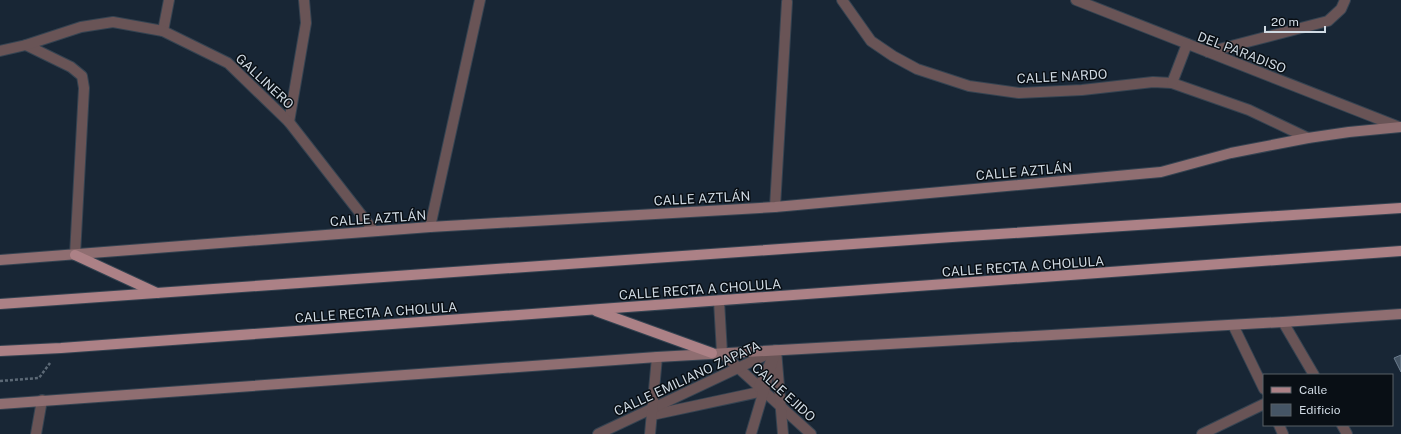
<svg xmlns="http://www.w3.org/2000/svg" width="1401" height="434" font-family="'Public Sans',sans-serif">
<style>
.building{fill:#455565;stroke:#6c7d8e}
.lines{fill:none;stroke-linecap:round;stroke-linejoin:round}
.service-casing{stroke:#354351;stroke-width:12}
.minor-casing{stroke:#354351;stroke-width:12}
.secondary-casing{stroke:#354351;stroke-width:12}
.primary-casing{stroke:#354351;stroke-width:12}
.path{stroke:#5c6976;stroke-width:2.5;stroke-dasharray:3 2;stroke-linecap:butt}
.service{stroke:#695456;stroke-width:10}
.minor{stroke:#695456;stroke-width:10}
.secondary{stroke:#8f6e71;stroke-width:10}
.primary{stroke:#ac8186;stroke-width:10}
.labels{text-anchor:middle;stroke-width:3;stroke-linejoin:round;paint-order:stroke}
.street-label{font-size:13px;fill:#d0dae3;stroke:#090f15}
</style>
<rect width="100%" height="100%" fill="#182635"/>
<polygon class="building" points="1401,355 1401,372 1394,358"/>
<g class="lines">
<g class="service-casing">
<g id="service">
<polyline points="26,45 71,67 82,76 84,88 75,255"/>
<polyline points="289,122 306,23 304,0"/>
<polyline points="775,207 787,2"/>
<polyline points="1233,325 1264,389"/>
<polyline points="1279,425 1283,434"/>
<polyline points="1202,434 1264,404"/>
</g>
</g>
<g class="minor-casing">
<g id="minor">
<polyline points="842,0 871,41 893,56 917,69 969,86 1019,93 1082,90 1153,82 1172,83 1249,110 1308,138"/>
<polyline points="1076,0 1399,127"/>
<polyline points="163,31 169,0"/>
<polyline points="0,51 26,45 81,27 113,22 163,31 228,63 289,122 374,231"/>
<polyline points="1208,52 1328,21 1341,9 1345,0"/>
<polyline points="1172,83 1187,44"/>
<polyline points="430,227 480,0"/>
<polyline points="719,301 722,353 811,434"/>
<polyline points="1283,322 1314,375"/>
<polyline points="652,415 764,391"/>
<polyline points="1342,425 1347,434"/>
<polyline points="36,434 42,400"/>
<polyline points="598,434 776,350 783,434"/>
<polyline points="650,434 657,357"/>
<polyline points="751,434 776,350 759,387 764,391"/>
</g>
</g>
<g class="secondary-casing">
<g id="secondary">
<polyline points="0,260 430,227 775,207 1161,172 1231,153 1308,138 1349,132 1401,127"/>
<polyline points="0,404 657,357 1283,322 1401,314"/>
</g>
</g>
<g class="primary-casing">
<g id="primary">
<polyline points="75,255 157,293"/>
<polyline points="0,304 952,237 1401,208"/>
<polyline points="596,311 712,353"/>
<polyline points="0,351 61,348 1401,251"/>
</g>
</g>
<polyline class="path" points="0,381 39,378 50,363"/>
<use href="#service" class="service"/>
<use href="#minor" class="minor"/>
<use href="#secondary" class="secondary"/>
<use href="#primary" class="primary"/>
</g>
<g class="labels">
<g class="street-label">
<text transform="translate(1242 52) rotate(21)" y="5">DEL PARADISO</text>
<text transform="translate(1062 76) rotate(-3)" y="5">CALLE NARDO</text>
<text transform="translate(265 81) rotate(43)" y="5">GALLINERO</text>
<text transform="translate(1024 171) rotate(-5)" y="5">CALLE AZTLÁN</text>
<text transform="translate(702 198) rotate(-3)" y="5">CALLE AZTLÁN</text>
<text transform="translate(378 218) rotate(-4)" y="5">CALLE AZTLÁN</text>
<text transform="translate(1023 266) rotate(-4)" y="5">CALLE RECTA A CHOLULA</text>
<text transform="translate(700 289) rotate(-4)" y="5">CALLE RECTA A CHOLULA</text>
<text transform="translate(376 312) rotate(-4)" y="5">CALLE RECTA A CHOLULA</text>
<text transform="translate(687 378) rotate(-25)" y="5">CALLE EMILIANO ZAPATA</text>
<text transform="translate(784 392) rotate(42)" y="5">CALLE EJIDO</text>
</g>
</g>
<rect x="1263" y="374" width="130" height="52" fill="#090f15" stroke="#596067"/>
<rect x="1271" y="387" width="20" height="6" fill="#ac8186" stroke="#596067"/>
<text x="1299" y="394" font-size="12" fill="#d0dae3">Calle</text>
<rect x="1271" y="404" width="20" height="12" fill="#455565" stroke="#596067"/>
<text x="1299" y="414" font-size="12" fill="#d0dae3">Edificio</text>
<path d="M1265 26v6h60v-6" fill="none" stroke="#d0dae3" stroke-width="2"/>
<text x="1271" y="26" font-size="12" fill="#d0dae3" stroke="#090f15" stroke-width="3" paint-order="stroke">20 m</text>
</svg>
